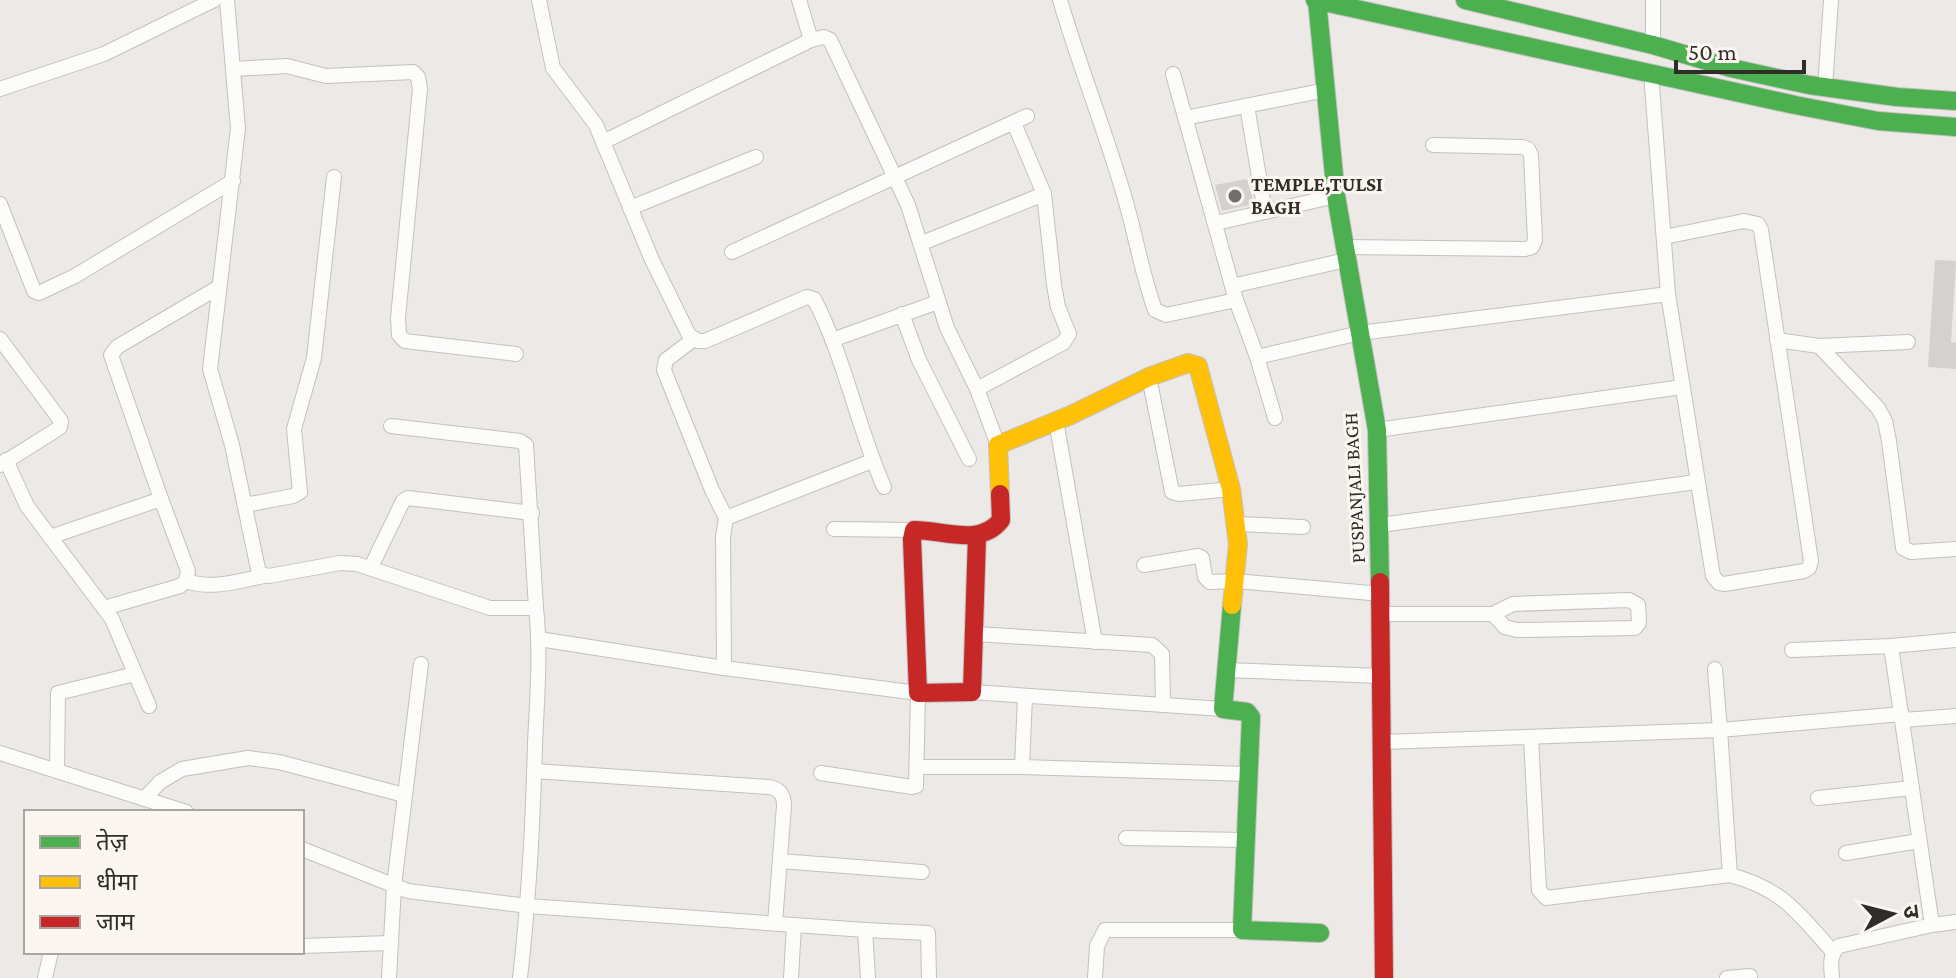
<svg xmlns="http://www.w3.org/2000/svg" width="1956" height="978" font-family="'Crimson Pro','Noto Sans Devanagari',serif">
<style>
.building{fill:#d4d1d0}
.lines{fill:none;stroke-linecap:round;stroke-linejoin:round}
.street-casing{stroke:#c3c1bf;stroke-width:16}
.fast-casing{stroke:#c3c1bf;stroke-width:20}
.slow-casing{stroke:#c3c1bf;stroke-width:20}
.jam-casing{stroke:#c3c1bf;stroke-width:20}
.street{stroke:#fcfcfb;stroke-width:14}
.fast{stroke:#4caf50;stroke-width:18}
.slow{stroke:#ffc107;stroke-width:18}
.jam{stroke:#c62828;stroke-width:18}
.poi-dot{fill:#716e6c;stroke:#fcf6f0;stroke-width:3}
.labels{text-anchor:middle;stroke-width:6;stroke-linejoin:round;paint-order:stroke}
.poi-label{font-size:20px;font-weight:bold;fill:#2f2c2a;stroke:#fcf6f0;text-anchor:start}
.street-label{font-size:20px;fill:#2f2c2a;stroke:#fcf6f0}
</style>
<rect width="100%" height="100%" fill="#ece9e6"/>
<g class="building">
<polygon points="1247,179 1254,204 1222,211 1215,185"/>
<polygon points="1935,260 1956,261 1951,342 1956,343 1956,369 1928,367"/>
</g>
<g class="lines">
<g class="street-casing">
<g id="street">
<path d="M 227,0 L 238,128 L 210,369 L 232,445 L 258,569 L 261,574 L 269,576 L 340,563 L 357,564 L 490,608 L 536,608 C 541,653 537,698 535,744 C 533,822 529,900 520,978"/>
<path d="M 539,0 L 553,68 L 596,125 L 652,260 L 689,335 L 698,341 L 705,341 L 807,297 L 814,299 C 845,358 857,426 884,487"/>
<polyline points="799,0 811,40"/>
<path d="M 1060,0 C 1079,65 1104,127 1123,192 C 1135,231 1141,271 1155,310 L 1166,315 L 1236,300"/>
<polyline points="1653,45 1653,0"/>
<polyline points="234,69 287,66 326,76 413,72 418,77 420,89 398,318 399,335 405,341 516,354"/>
<polyline points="1651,73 1668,294 1713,576 1719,583 1724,584 1804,571 1809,568 1811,561 1761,230 1758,224 1744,221 1664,237"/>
<polyline points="1173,74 1236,300 1257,357"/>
<polyline points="1825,87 1831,0"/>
<polyline points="0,89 104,54 214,0"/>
<polyline points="1247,106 1265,212"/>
<polyline points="1185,118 1326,90"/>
<polyline points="603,142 811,40 824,37 830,40 908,205 947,328 977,389 998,445"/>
<polyline points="0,204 34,291 39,293 75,276 233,181"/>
<polyline points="630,208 756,157"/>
<polyline points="1216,223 1336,196"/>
<polyline points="922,243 1044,194"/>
<polyline points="1344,247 1525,249 1532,247 1535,240 1531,155 1528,149 1522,147 1433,145"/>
<polyline points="732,252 1027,116"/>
<polyline points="1232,286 1346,260"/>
<polyline points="902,314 919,360 969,459"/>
<polyline points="0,339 61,421 60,427 53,432 0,465"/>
<polyline points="694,339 666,360 664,370 712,490 726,518"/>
<polyline points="832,340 938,302"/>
<polyline points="1777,340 1819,346 1878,408 1885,421 1889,441 1903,548 1911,552 1956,549"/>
<polyline points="1819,346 1908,342"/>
<polyline points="1149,377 1172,492 1179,494 1231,489"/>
<polyline points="977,389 1063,343 1069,334 1058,307 1054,285 1044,194 1014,123"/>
<polyline points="1275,418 1257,357 1360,333 1668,294"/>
<polyline points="1056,421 1095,642"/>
<polyline points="391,426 520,441 526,445 536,608"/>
<polyline points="1377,430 1682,387"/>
<polyline points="6,460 27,506 112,619 149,706"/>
<polyline points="161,499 111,355 117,347 219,287"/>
<polyline points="245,505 293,496 300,492 294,429 314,358 334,177"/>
<polyline points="1237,524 1303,527"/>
<polyline points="1380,525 1696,482"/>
<polyline points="834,529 914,530"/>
<polyline points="50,537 161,499 188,571 186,581 180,586 104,608"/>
<polyline points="1144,565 1198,556 1202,558 1205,577 1210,582 1236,581 1381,594"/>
<polyline points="371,567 403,501 408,498 532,513"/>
<path d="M 186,581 C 213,590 237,581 264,576"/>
<polyline points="1381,614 1493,614 1513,604 1629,600 1638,605 1639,623 1635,628 1517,630 1505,627 1493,614"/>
<polyline points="976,634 1152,645 1162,654 1163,705"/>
<polyline points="539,639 724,668 918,693 916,786 912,787 821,773"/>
<polyline points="1891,646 1956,640"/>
<polyline points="1792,650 1891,646 1932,925 1956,922"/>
<polyline points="724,668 723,537 726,518 872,461"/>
<polyline points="1715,669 1720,730 1902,714"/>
<polyline points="1227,670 1382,676"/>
<polyline points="972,692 1223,709"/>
<polyline points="1025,696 1022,767 1248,774"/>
<polyline points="1903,720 1956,716"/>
<polyline points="1383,742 1720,730 1730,875 1546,898 1539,890 1531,738"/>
<polyline points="0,753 186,812"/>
<polyline points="917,767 1022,767"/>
<polyline points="57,771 58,693 135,674"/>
<path d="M 534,771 L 769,787 C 780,789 784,795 784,806 L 775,923"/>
<polyline points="1818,798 1912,788"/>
<polyline points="144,799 160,782 182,769 248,758 279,762 404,795"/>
<polyline points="1126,838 1245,840"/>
<polyline points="302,849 408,891 528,906 865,930"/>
<polyline points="1846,853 1919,841"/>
<polyline points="780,861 922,872"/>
<path d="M 1730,875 C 1783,889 1798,913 1833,952"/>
<polyline points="302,946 389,943"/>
<polyline points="45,978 51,952"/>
<polyline points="389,978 394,886 421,664"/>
<polyline points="791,978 794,925"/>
<polyline points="868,978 865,930 928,933 929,978"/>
<polyline points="1095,978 1097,946 1105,930 1242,930"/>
<polyline points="1727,978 1750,976"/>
<path d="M 1832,978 C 1831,965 1829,955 1839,946 L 1932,925"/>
</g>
</g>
<g class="fast-casing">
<g id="fast">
<polyline points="1315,0 1795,105 1878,121 1956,127"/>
<polyline points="1317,0 1336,196 1377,430 1380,582"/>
<polyline points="1465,0 1653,45 1731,68 1809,85 1897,97 1956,101"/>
<polyline points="1232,605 1223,709 1247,712 1251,717 1242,930 1320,933"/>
</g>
</g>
<g class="slow-casing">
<polyline id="slow" points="1000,494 998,445 1071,415 1149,377 1188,363 1198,366 1231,489 1238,544 1232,605"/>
</g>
<g class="jam-casing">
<g id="jam">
<path d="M 977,536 L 972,692 L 918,693 L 912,539 L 914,530 C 944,530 980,547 1001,520 L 1000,494"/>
<polyline points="1380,582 1384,978"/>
</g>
</g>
<use href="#street" class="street"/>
<use href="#fast" class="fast"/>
<use href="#slow" class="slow"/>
<use href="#jam" class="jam"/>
</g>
<circle class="poi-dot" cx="1235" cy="196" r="8"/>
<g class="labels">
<g class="poi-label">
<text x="1251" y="191">TEMPLE,TULSI<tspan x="1251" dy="23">BAGH</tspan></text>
</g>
<g class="street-label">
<text transform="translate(1354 488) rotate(-93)" y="7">PUSPANJALI BAGH</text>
</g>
</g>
<rect x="24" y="810" width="280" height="144" fill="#fcf6f0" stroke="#aaa5a1" stroke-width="2"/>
<rect x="40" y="836" width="40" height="12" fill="#4caf50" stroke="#aaa5a1" stroke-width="2"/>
<text x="96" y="850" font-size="24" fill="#2f2c2a">तेज़</text>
<rect x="40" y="876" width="40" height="12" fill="#ffc107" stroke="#aaa5a1" stroke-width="2"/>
<text x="96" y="890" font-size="24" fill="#2f2c2a">धीमा</text>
<rect x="40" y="916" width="40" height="12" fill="#c62828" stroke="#aaa5a1" stroke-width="2"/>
<text x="96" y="930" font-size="24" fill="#2f2c2a">जाम</text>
<g transform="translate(1892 914) rotate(83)" stroke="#fcf6f0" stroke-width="6" paint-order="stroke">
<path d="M0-6L14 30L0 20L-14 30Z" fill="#2f2c2a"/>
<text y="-12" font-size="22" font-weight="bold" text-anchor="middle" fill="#2f2c2a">उ</text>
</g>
<path d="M1676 60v12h128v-12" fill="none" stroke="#2f2c2a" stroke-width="4"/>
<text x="1688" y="60" font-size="24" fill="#2f2c2a" stroke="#fcf6f0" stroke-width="6" paint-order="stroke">50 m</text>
</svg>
